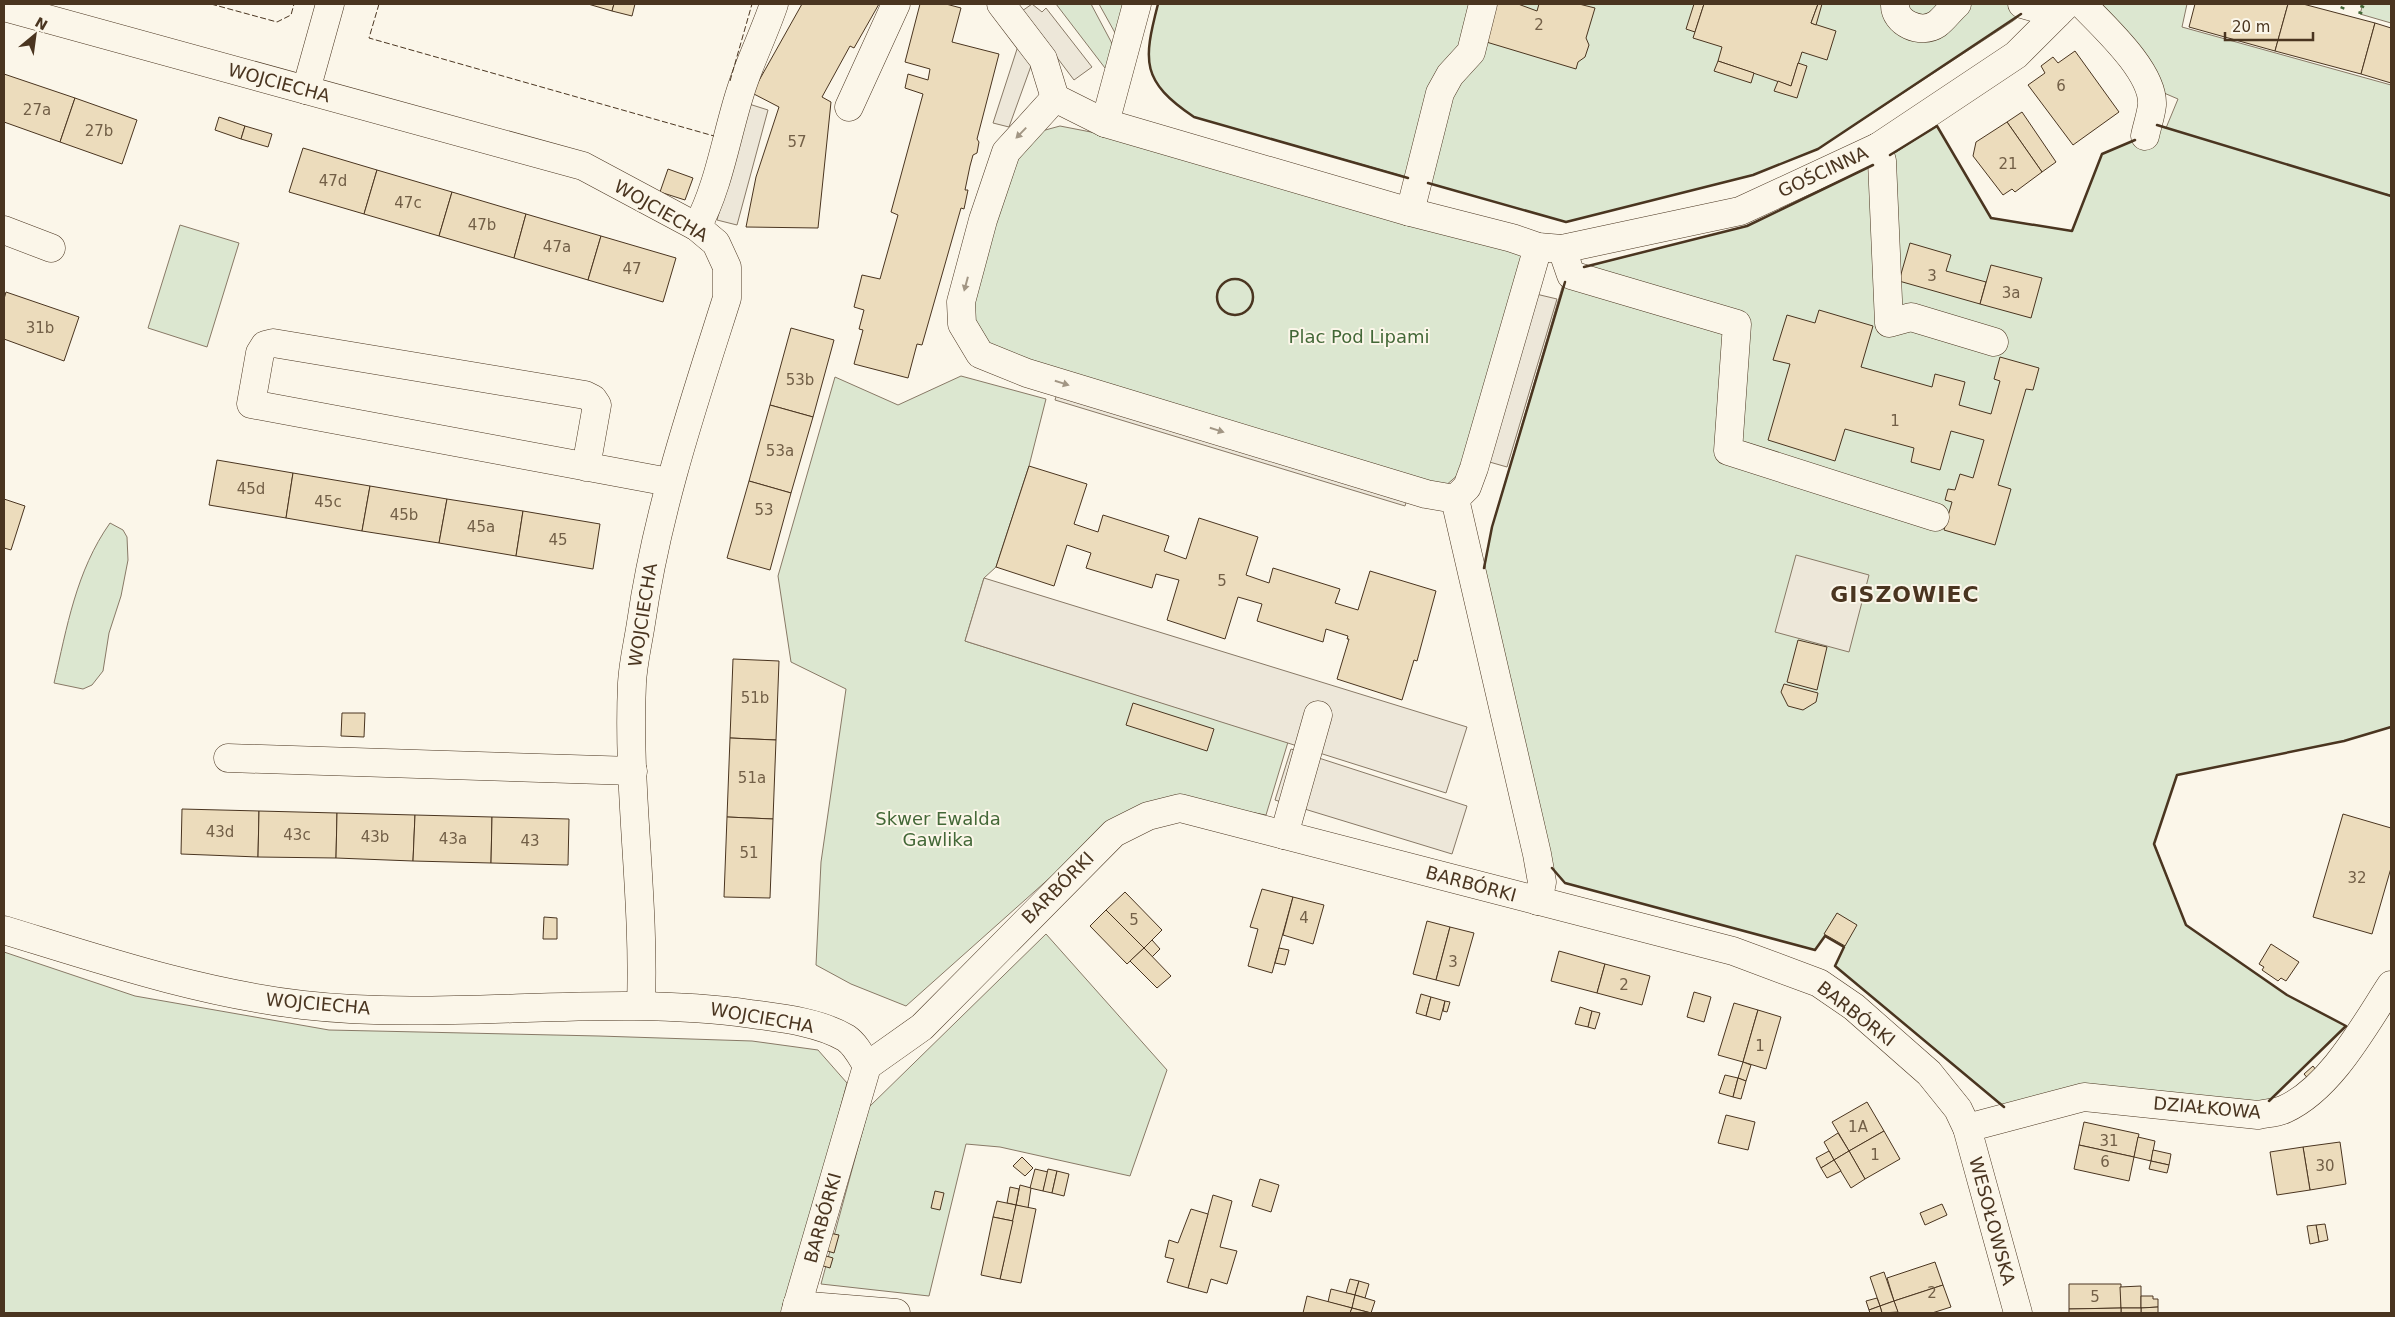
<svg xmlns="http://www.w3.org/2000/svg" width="2395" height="1317" font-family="'DejaVu Sans',sans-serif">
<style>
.green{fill:#dce7d0;stroke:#887966}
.parking{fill:#ede7d9;stroke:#887966}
.building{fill:#ecdcbc;stroke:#4a3520}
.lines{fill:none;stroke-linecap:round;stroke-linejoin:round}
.minor-casing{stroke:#4a3520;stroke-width:29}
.minor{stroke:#fbf6e9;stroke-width:28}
.hedge{stroke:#436837;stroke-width:4;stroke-dasharray:2.5 4;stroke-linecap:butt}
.fence{stroke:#4a3520;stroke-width:1;stroke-dasharray:6 2.5;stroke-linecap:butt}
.wall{stroke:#4a3520;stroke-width:2.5}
.oneway{fill:#a29684}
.labels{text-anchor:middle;stroke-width:4;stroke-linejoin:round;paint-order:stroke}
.number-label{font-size:15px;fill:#725f47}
.street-label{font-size:18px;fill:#4a3520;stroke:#fbf6e9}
.park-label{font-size:18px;fill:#436837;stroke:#fbf6e9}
.district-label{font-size:22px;font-weight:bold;letter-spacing:1px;fill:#4a3520;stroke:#fbf6e9}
</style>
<rect width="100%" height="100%" fill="#fbf6e9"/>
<g class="green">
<polygon points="1056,4 1091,4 1116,51 1111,70 1105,68"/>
<polygon points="1099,4 1129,4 1119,40"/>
<path d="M 1158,4 L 2035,4 L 2013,21 L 1818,149 L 1753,175 L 1566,222 L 1194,117 C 1141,81 1143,62 1158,4 Z"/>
<polygon points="2100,4 2187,4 2182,27 2391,85 2391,195 2386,194 2391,196 2391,727 2344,741 2177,775 2154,843 2186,925 2287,995 2346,1026 2260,1110 2006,1108 1835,966 1844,947 1825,936 1815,950 1565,883 1552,869 1484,570 1492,527 1563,284 1581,268 1747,226 1882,161 1937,126 1991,218 2072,231 2102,154 2145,136 2155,125 2166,128 2178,99 2157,90"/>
<polygon points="2363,4 2391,4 2391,23 2360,14"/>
<polygon points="1060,126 1096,133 1524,255 1460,473 1444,487 998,356 974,329 973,294 1012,161 1038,132"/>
<polygon points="180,225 239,243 207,347 148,328"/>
<polygon points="961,376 1046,399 1029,466 996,567 984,578 965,641 1288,742 1266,815 1189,801 1099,834 906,1006 851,984 816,965 821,862 846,689 791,662 778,576 835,377 898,405"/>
<path d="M 110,523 L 123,530 L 127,537 L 128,560 L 121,596 L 109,633 L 103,671 L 92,685 L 83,689 L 54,683 C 67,627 76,571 110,523 Z"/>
<polygon points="1046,934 1167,1070 1130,1176 1000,1147 966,1144 929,1296 821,1284 869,1107"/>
<polygon points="4,952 135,996 329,1030 599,1036 752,1041 818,1050 847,1083 786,1313 4,1313"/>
</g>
<g class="parking">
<polygon points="1032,4 1042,12 1046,8 1092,67 1074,80 1022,11"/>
<polygon points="1018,46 1031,66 1009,127 993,123"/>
<polygon points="749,104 768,110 737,225 717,220"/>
<polygon points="1536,294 1557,299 1507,467 1486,461"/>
<polygon points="1058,390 1408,496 1405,506 1055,400"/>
<polygon points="1796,555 1869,575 1849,652 1775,632"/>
<polygon points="984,578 1467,727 1446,793 965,641"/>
<polygon points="1291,749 1467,806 1452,854 1275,800"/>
</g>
<g class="building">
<polygon points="588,4 614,4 612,11"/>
<polygon points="614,4 635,4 632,16 612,11"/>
<polygon points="802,4 879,4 854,48 850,46 822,97 831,102 818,228 746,227 756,177 779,107 752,93"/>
<polygon points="920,4 946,4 961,8 952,42 999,54 977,139 979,142 977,153 973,155 970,166 965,190 968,190 964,209 961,208 922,345 917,344 908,378 854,364 863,330 859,329 864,310 854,307 862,275 880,279 898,215 891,212 923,94 905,88 908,74 928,80 930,69 905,62"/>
<polygon points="1495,4 1518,4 1537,11 1539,4 1579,4 1595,8 1586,38 1589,45 1585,57 1578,62 1576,69 1483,41"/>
<polygon points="1694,4 1704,4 1695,32 1686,29"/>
<polygon points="1704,4 1818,4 1811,23 1836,31 1827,60 1802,52 1791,86 1718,61 1722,47 1693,38"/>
<polygon points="1818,4 1822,4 1816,25 1811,23"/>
<polygon points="2195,4 2288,4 2275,51 2189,27"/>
<polygon points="2288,4 2303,4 2375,23 2361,74 2275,51"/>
<polygon points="2375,23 2391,28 2391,83 2361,74"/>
<polygon points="2075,51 2119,112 2073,145 2028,85 2045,73 2041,66 2053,57 2058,63"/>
<polygon points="1718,61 1754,73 1751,83 1714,71"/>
<polygon points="1798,63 1807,66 1797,98 1774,91 1778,81 1791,86"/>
<polygon points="4,74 75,98 60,142 4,122"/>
<polygon points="75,98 137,120 122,164 60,142"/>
<polygon points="2022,112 2056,162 2042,172 2007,122"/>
<polygon points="219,117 245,126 241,139 215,130"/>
<polygon points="2007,122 2042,172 2015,192 2012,189 2003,195 1973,156 1976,142"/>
<polygon points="245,126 272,134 268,147 241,139"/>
<polygon points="303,148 377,170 364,214 289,192"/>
<polygon points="668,169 693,178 685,200 660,192"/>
<polygon points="377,170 452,192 439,236 364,214"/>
<polygon points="452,192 526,214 514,258 439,236"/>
<polygon points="526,214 601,236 588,280 514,258"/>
<polygon points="601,236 676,258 663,302 588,280"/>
<polygon points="1910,243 1951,255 1946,271 1986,282 1980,304 1899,281"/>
<polygon points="1991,265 2042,278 2031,318 1980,304"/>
<polygon points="6,292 79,317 64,361 4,339 4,299"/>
<polygon points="1819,310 1873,326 1861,367 1932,387 1935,374 1965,382 1959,405 1991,414 2000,381 1994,379 2000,357 2039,368 2033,390 2026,389 1998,485 2011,489 1995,545 1944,530 1952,502 1945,500 1948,489 1955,490 1960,474 1973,478 1984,440 1951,431 1940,470 1911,462 1914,448 1845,429 1835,461 1768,440 1790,364 1773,360 1787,315 1815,323"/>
<polygon points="791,328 834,340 813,417 770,405"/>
<polygon points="770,405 813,417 791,493 749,481"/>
<polygon points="217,460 293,473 286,518 209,505"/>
<polygon points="1029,466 1087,484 1074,524 1098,532 1103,515 1169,536 1164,551 1186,559 1199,518 1258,537 1246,575 1269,583 1273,568 1340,589 1335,603 1358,610 1370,571 1436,591 1417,661 1414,660 1402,700 1337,679 1349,639 1347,639 1348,636 1326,629 1323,642 1257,621 1262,604 1238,597 1225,639 1167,620 1179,580 1156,574 1152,588 1086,568 1091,553 1067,545 1054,586 996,567"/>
<polygon points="293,473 370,486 362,531 286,518"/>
<polygon points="749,481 791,493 770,570 727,558"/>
<polygon points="370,486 447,499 439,543 362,531"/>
<polygon points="4,499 25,506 11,550 4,548"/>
<polygon points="447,499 523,511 516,556 439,543"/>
<polygon points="523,511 600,524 593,569 516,556"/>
<polygon points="1798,640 1827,647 1817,690 1787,682"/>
<polygon points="733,659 779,661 776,740 730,738"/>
<polygon points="1784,684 1818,693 1816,702 1803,710 1788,706 1781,692"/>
<polygon points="1133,703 1214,729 1207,751 1126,725"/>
<polygon points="342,713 365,713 364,737 341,736"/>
<polygon points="730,738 776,740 773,819 727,817"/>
<polygon points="182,809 259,811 258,857 181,854"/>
<polygon points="259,811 337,813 336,858 258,857"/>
<polygon points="337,813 415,815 413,861 336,858"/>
<polygon points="2343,814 2391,828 2391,868 2372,934 2313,917"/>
<polygon points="415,815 492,817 491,863 413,861"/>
<polygon points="492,817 569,819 568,865 491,863"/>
<polygon points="727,817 773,819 770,898 724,897"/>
<polygon points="1262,889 1293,897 1272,973 1248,966 1258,929 1250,927"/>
<polygon points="1125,892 1162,930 1144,948 1106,910"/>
<polygon points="1293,897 1324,905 1313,944 1283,935"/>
<polygon points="1106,910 1144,948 1127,964 1090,926"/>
<polygon points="1837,913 1857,925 1845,946 1824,934"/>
<polygon points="544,917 557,918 557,939 543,939"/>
<polygon points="1427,921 1450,927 1436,980 1413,974"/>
<polygon points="1450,927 1474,933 1459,986 1436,980"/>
<polygon points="1152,940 1160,949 1152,957 1144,948"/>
<polygon points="2271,944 2299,962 2286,981 2281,978 2278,981 2262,970 2264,967 2259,964"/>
<polygon points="1144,948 1171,976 1157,988 1130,961"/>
<polygon points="1279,948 1289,950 1285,965 1275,963"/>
<polygon points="1559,951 1605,964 1597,993 1551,981"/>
<polygon points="1605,964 1650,976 1642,1005 1597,993"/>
<polygon points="1694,992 1711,997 1704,1022 1687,1017"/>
<polygon points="1421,994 1431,997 1426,1016 1416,1013"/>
<polygon points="1431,997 1445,1001 1440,1020 1426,1016"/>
<polygon points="1445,1001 1450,1002 1447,1012 1443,1011"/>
<polygon points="1734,1003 1758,1010 1743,1062 1718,1055"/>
<polygon points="1580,1007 1592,1011 1588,1027 1575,1024"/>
<polygon points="1758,1010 1781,1017 1766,1069 1743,1062"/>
<polygon points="1592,1011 1600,1013 1595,1029 1588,1027"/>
<polygon points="1743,1062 1751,1065 1746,1081 1738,1078"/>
<polygon points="2313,1066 2319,1074 2311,1082 2304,1074"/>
<polygon points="1725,1075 1738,1078 1733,1097 1719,1093"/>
<polygon points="1738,1078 1746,1081 1741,1099 1733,1097"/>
<polygon points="1867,1102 1884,1131 1849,1151 1832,1122"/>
<polygon points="1726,1115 1755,1122 1748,1150 1718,1143"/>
<polygon points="2084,1122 2139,1134 2134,1157 2079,1145"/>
<polygon points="1884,1131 1900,1159 1865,1179 1849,1151"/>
<polygon points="1838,1133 1849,1151 1834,1160 1824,1142"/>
<polygon points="2138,1137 2155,1141 2151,1161 2134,1157"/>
<polygon points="2340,1142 2346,1184 2310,1190 2303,1147"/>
<polygon points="2079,1145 2134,1157 2129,1181 2074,1169"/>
<polygon points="2303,1147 2310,1190 2277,1195 2270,1152"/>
<polygon points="2153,1150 2171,1154 2169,1165 2151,1161"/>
<polygon points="1829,1151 1834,1160 1821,1168 1816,1158"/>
<polygon points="1849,1151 1865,1179 1851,1188 1834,1160"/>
<polygon points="1022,1157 1033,1168 1025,1176 1013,1166"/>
<polygon points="1834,1160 1841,1171 1827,1178 1821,1168"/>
<polygon points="2151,1161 2169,1165 2167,1173 2149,1169"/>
<polygon points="1035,1169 1048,1172 1043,1191 1030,1188"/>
<polygon points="1048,1169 1057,1171 1052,1193 1043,1191"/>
<polygon points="1057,1171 1069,1174 1064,1196 1052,1193"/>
<polygon points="1260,1179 1279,1185 1271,1212 1252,1206"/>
<polygon points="1020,1185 1031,1188 1028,1208 1016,1205"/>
<polygon points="1010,1187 1019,1189 1016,1205 1007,1203"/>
<polygon points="935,1191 944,1193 940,1210 931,1208"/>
<polygon points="1213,1195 1232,1201 1220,1247 1237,1251 1227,1284 1211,1279 1207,1293 1188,1288"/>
<polygon points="997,1201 1016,1205 1013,1221 993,1217"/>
<polygon points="1942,1204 1947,1215 1925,1225 1920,1213"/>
<polygon points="1016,1205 1036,1209 1021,1283 1000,1279"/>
<polygon points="1191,1209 1208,1214 1188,1288 1167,1282 1174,1259 1165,1257 1169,1240 1178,1243"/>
<polygon points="993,1217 1013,1221 1000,1279 981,1275"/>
<polygon points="2325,1224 2328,1240 2319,1242 2316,1225"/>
<polygon points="2316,1225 2319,1242 2310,1244 2307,1226"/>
<polygon points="829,1233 839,1235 834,1253 824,1250"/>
<polygon points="823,1255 833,1258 830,1268 820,1265"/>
<polygon points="1935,1262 1943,1285 1894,1301 1887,1278"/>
<polygon points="1884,1272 1894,1301 1880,1306 1870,1277"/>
<polygon points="1350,1279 1359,1281 1355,1295 1346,1293"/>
<polygon points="1359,1281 1369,1284 1365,1298 1355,1295"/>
<polygon points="2069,1284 2121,1284 2121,1308 2069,1309"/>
<polygon points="1943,1285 1951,1307 1932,1313 1898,1313 1894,1301"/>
<polygon points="2141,1286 2141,1308 2121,1308 2120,1287"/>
<polygon points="1331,1289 1355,1295 1352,1308 1328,1302"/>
<polygon points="1355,1295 1375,1301 1371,1313 1352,1308"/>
<polygon points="1307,1296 1352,1308 1350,1313 1303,1313"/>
<polygon points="2141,1296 2153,1296 2153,1299 2158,1299 2158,1307 2141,1308"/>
<polygon points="1877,1298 1880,1306 1869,1310 1866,1301"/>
<polygon points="1894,1301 1898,1312 1882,1313 1880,1306"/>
<polygon points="1880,1306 1882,1313 1870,1313 1869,1310"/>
<polygon points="2158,1307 2158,1313 2141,1313 2141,1308"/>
<polygon points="1352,1308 1371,1313 1373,1313 1350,1313"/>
<rect x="2121" y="1308" width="20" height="5"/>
<polygon points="2121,1308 2121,1313 2069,1313 2069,1309"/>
</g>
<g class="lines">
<g class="minor-casing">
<g id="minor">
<polyline points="1001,4 1043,59 1055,98"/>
<path d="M 1895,4 C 1894,23 1921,35 1937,24 C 1944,19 1950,10 1957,4"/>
<polyline points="2022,4 2057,14"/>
<path d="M 2082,4 C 2104,27 2154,72 2152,105 C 2151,115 2147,126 2145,136"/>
<path d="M 4,7 L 583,166 L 697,227 L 716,243 L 727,267 L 727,298 C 693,405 657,511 641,623 C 638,643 633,663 632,683 C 627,790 645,897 641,1005"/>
<polyline points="306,90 330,4"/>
<polyline points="1055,98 1105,123 1410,212 1512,238 1538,247 1562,249 1740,211 1878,147 2016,55 2067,4"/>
<polyline points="1055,98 1006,152 983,220 961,302 962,324 980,354 1027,373 1426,494 1455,499 1467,487 1474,468 1538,247"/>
<polyline points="849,107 896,4"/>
<polyline points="1105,123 1137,4"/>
<polyline points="1878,147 1882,161 1889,323 1911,317 1994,342"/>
<polyline points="1410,212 1440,93 1450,75 1471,52 1483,4"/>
<path d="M 697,227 C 719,186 726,137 740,93 C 749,63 764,34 774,4"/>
<polyline points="4,230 51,248"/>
<polyline points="1562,249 1571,275 1737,324 1728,451 1935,517"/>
<polyline points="586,467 597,405 593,399 585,395 273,343 265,345 260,353 251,404 669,482"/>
<polyline points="1455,499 1537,854 1542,882 1538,901"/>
<polyline points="228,758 633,771"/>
<polyline points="1284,835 1318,715"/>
<path d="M 4,930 C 102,960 200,993 303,1005 C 452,1022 602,993 751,1014 C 781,1018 819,1022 846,1038 C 856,1045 861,1056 867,1066"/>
<path d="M 1967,1128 L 2084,1097 L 2258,1115 C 2267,1113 2277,1113 2285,1109 C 2331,1088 2364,1026 2391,985"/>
<polyline points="797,1305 896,1313"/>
<polyline points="795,1313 867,1066 922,1027 1114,833 1148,816 1180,808 1733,951 1819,983 1854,1007 1929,1073 1958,1109 1967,1128 2018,1313"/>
</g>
</g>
<use href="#minor" class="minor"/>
<g class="hedge">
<polyline points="2327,5 2327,4"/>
<polyline points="2342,9 2344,4"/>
<polyline points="2360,14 2363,4"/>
</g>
<g class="fence">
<polyline points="211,4 277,22 291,15 294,4"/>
<polyline points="379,4 369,38 714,136"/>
<polyline points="730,81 752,4"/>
</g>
<g class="wall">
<path d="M 1158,4 C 1143,62 1141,81 1194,117 L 1408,178"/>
<polyline points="2157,125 2391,196"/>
<polyline points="1890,155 1937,126 1991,218 2072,231 2102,154 2135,140"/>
<polyline points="1428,183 1566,222 1753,175 1818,149 2021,14"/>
<polyline points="1584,267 1747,226 1873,165"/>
<circle cx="1235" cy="297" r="18"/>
<polyline points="1484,568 1492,527 1565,282"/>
<polyline points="1552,868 1565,883 1815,950 1825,936 1844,947 1835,966 2004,1107"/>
<polyline points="2269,1101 2346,1026 2287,995 2186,925 2154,844 2177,775 2344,741 2391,727"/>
</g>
</g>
<defs><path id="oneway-solid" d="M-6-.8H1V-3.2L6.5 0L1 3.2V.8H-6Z" transform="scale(1.25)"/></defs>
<g class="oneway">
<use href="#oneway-solid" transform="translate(1021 133) rotate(134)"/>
<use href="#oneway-solid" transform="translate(966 284) rotate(105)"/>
<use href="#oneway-solid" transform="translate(1062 383) rotate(17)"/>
<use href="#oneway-solid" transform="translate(1217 430) rotate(17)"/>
</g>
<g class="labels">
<g class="number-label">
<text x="1539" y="30">2</text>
<text x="2061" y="91">6</text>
<text x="37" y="115">27a</text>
<text x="99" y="136">27b</text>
<text x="797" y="147">57</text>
<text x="2008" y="169">21</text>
<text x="333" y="186">47d</text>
<text x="408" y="208">47c</text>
<text x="482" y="230">47b</text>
<text x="557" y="252">47a</text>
<text x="632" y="274">47</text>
<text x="1932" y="281">3</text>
<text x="2011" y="298">3a</text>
<text x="40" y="333">31b</text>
<text x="800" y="385">53b</text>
<text x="1895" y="426">1</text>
<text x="780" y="456">53a</text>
<text x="251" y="494">45d</text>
<text x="328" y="507">45c</text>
<text x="764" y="515">53</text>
<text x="404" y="520">45b</text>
<text x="481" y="532">45a</text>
<text x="558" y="545">45</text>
<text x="1222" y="586">5</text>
<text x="755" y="703">51b</text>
<text x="752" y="783">51a</text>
<text x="220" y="837">43d</text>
<text x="297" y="840">43c</text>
<text x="375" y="842">43b</text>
<text x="453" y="844">43a</text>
<text x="530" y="846">43</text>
<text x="749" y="858">51</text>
<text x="2357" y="883">32</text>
<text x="1304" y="923">4</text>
<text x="1134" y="925">5</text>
<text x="1453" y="967">3</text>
<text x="1624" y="990">2</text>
<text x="1760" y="1051">1</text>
<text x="1858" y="1132">1A</text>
<text x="2109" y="1146">31</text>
<text x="1875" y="1160">1</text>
<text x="2105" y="1167">6</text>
<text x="2325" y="1171">30</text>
<text x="1932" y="1298">2</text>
<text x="2095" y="1302">5</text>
</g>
<g class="street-label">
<text transform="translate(279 83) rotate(15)" y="6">WOJCIECHA</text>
<text transform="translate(1823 172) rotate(-25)" y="6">GOŚCINNA</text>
<text transform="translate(661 211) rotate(30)" y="6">WOJCIECHA</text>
<text transform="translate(643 615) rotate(-81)" y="6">WOJCIECHA</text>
<text transform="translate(1471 884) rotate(15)" y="6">BARBÓRKI</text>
<text transform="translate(1058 888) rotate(-45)" y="6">BARBÓRKI</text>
<text transform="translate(318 1004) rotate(5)" y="6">WOJCIECHA</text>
<text transform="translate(1856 1014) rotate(38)" y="6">BARBÓRKI</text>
<text transform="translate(762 1018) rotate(10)" y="6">WOJCIECHA</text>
<text transform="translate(2207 1108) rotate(5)" y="6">DZIAŁKOWA</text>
<text transform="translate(823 1218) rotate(-74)" y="6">BARBÓRKI</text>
<text transform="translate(1992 1221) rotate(75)" y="6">WESOŁOWSKA</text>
</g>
<g class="park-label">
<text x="1359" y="343">Plac Pod Lipami</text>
<text x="938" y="825">Skwer Ewalda<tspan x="938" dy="21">Gawlika</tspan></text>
</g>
<g class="district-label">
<text x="1905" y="602">GISZOWIEC</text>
</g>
</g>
<rect width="2395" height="1317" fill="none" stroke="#4a3520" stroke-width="10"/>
<g transform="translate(35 35) rotate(29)" stroke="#fbf6e9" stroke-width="4" paint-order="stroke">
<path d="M0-4L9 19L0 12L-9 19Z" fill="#4a3520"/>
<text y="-8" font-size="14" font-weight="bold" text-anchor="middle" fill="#4a3520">N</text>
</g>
<path d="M2225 32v8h88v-8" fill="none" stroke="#4a3520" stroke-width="2.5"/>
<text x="2232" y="32" font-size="15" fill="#4a3520" stroke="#fbf6e9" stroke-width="4" paint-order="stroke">20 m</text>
</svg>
